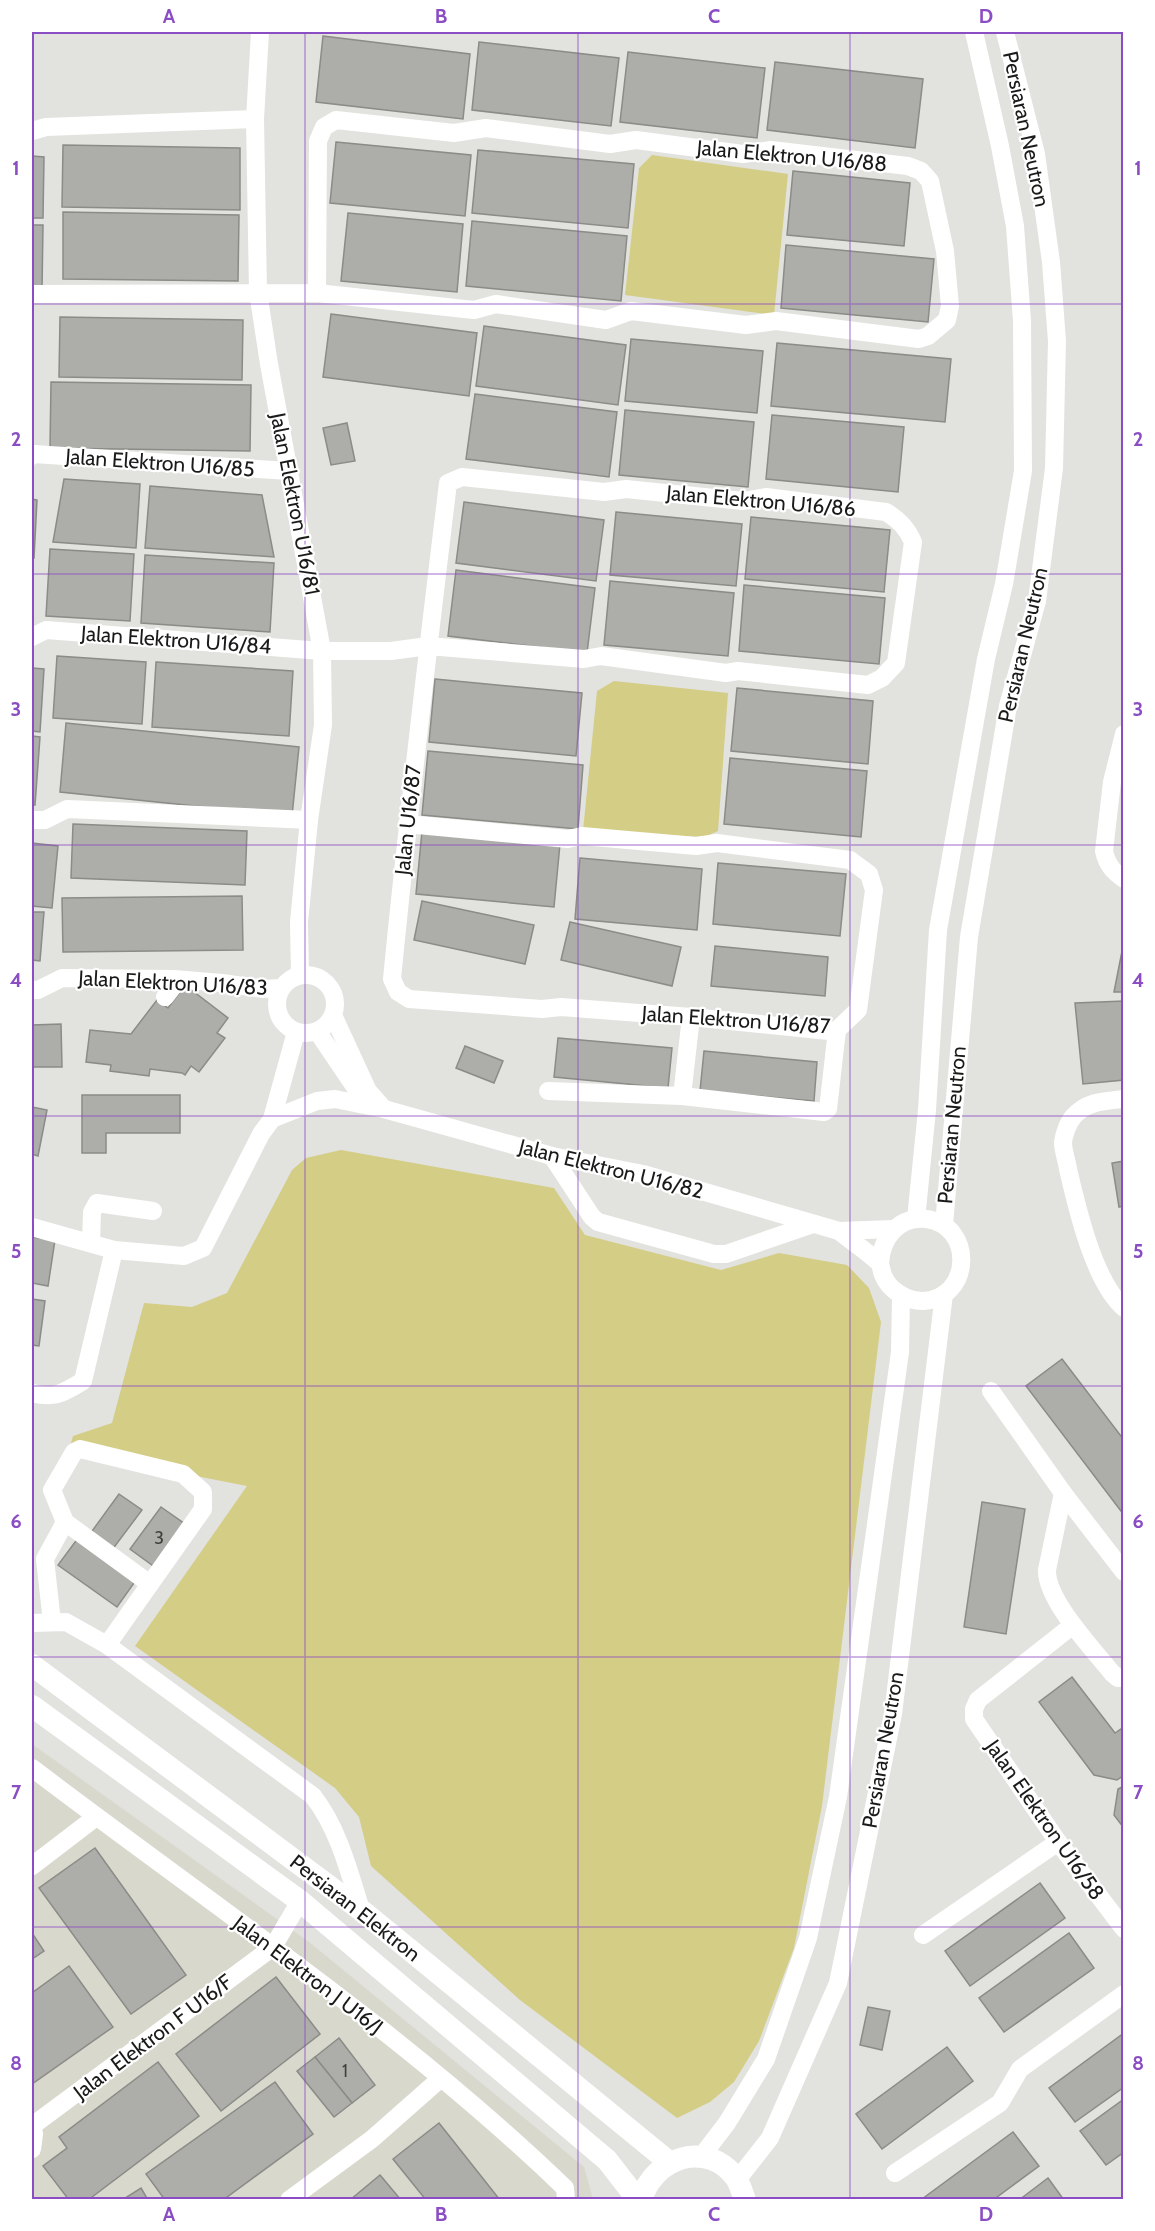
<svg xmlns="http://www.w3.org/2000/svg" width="1155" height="2231" font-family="Cabin,sans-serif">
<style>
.built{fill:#d9d8cd}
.green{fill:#d4cd85}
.building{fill:#adada9;stroke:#8b8b87;stroke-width:1.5}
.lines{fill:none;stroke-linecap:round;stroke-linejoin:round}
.minor{stroke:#fff;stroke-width:18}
.major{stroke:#fff;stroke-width:22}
.grid{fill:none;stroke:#8b4dc3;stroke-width:1.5;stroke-opacity:0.55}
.labels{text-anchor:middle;stroke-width:4.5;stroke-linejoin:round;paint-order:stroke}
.number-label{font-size:18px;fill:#3f3f3d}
.street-label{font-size:21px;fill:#1a1a19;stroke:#fff}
.neatline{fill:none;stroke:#8b4dc3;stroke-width:2}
.grid-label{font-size:20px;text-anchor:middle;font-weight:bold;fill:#8b4dc3}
</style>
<rect width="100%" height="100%" fill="#e2e2de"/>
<polygon class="built" points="32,1744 309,1942 584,2167 593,2199 32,2199"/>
<g class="green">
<polygon points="652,155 788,174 774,315 625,295 639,168"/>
<polygon points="614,681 728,693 718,831 704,837 583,831 597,691"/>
<polygon points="341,1150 554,1188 585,1235 721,1270 779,1253 847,1265 869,1288 881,1322 822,1806 794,1948 759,2041 734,2082 710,2102 677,2118 520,2000 371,1866 359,1817 335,1788 135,1646 247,1486 69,1451 73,1436 112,1423 144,1303 192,1307 227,1293 292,1170 306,1158"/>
</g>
<g class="building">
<polygon points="323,36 470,54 463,119 316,102"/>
<polygon points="479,42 619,58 611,126 472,110"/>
<polygon points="628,52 765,68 757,138 620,122"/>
<polygon points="775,62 923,79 915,148 767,130"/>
<polygon points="336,142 471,155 465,216 330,203"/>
<polygon points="63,145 240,148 240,210 62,207"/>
<polygon points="478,150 634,164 628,228 472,213"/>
<polygon points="32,156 44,157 43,218 32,218"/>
<polygon points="793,171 910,183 904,246 787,235"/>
<polygon points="63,212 239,215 238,281 63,279"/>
<polygon points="348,213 463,224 457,292 341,281"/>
<polygon points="472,221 627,236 621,301 466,286"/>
<polygon points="32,225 43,225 42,290 32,290"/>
<polygon points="786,245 934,259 928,322 781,308"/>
<polygon points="331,314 477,333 469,396 323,377"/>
<polygon points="60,317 243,320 242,380 59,377"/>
<polygon points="484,326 626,345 618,405 476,386"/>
<polygon points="631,339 763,351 757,413 625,401"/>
<polygon points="777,343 951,359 945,422 771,406"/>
<polygon points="51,382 251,385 250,451 50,448"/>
<polygon points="475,394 617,412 609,477 466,459"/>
<polygon points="625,410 754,422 748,487 619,475"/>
<polygon points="772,415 904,427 898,492 766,479"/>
<polygon points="347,423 355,461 331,465 323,428"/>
<polygon points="64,479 140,484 136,548 53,542"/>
<polygon points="150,486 262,495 274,557 145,548"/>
<polygon points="32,499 37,500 34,558 32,558"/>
<polygon points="464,502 604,520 596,581 456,563"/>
<polygon points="616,512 742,524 736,586 610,575"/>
<polygon points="751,517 890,530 884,592 745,579"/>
<polygon points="50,549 134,554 130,621 46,616"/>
<polygon points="145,555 274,563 270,632 141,623"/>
<polygon points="456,570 595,588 587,653 448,636"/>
<polygon points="610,581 734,593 728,656 604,645"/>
<polygon points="744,585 885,598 879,664 739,651"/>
<polygon points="57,656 146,662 142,724 53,718"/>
<polygon points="156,662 293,671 289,736 152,727"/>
<polygon points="32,668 44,669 40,732 32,731"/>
<polygon points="435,679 582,693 576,756 429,742"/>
<polygon points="737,688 873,701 868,764 731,751"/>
<polygon points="66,723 299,747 292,816 60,792"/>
<polygon points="32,736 40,737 35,805 32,805"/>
<polygon points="428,751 583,765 578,829 422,815"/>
<polygon points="730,758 867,771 861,837 724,824"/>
<polygon points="73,824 247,831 245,885 71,878"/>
<polygon points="422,831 560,844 554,907 416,894"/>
<polygon points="32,843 58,846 52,908 32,906"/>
<polygon points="580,858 702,869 697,930 575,919"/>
<polygon points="718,863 846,874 840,936 713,924"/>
<polygon points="242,896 243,950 63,952 62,898"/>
<polygon points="422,901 534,925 525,964 414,940"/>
<polygon points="32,912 44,912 40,961 32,960"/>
<polygon points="570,922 681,947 672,986 561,960"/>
<polygon points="1124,941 1124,992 1114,992"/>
<polygon points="715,946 828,957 825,996 711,986"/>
<polygon points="185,985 228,1018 217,1033 225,1038 199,1072 191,1066 185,1075 182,1073 150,1069 149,1076 110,1071 111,1065 86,1062 90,1030 131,1034 157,1000 168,1008"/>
<polygon points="1124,1001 1124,1080 1083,1084 1075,1003"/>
<polygon points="61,1024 62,1067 32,1067 32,1025"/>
<polygon points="558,1038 672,1048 668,1088 554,1077"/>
<polygon points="465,1046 503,1061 494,1083 456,1068"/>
<polygon points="704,1051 817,1062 814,1101 700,1091"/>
<polygon points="82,1095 180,1095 180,1133 106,1133 106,1153 82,1153"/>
<polygon points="32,1107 47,1110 38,1156 32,1154"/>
<polygon points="1124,1161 1124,1206 1119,1207 1112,1163"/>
<polygon points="32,1237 55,1240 48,1286 32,1283"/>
<polygon points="32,1299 45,1301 39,1346 32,1345"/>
<polygon points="1062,1359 1124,1440 1124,1515 1026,1386"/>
<polygon points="119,1494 142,1510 109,1554 87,1538"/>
<polygon points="982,1502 1025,1509 1006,1634 964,1627"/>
<polygon points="161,1507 188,1526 156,1568 130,1549"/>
<polygon points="81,1534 139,1576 117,1607 58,1565"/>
<polygon points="1072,1677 1115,1733 1124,1727 1124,1775 1117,1780 1094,1775 1039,1702"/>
<polygon points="1124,1786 1124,1828 1114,1815 1118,1789"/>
<polygon points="95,1848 186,1975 131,2014 39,1888"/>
<polygon points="1040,1883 1065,1918 970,1986 945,1951"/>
<polygon points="32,1933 44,1951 32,1959"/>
<polygon points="1069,1933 1094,1968 1004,2032 979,1998"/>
<polygon points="69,1966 113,2027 32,2084 32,1993"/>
<polygon points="276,1977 320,2034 221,2111 176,2054"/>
<polygon points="868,2007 890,2011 882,2050 860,2045"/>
<polygon points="1124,2033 1124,2087 1075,2122 1049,2088"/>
<polygon points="339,2038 375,2085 352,2103 315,2057"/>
<polygon points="947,2047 973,2081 882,2149 856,2114"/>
<polygon points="315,2057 352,2103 334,2117 297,2071"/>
<polygon points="158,2062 199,2116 88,2200 69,2200 43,2166 67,2148 59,2137"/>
<polygon points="275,2082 313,2134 223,2200 165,2200 146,2174"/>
<polygon points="1124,2099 1124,2152 1106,2165 1080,2131"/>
<polygon points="439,2123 500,2200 426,2200 393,2159"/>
<polygon points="1013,2132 1039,2166 993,2200 922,2199"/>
<polygon points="380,2175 401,2200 350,2200"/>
<polygon points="1048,2178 1064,2200 1019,2200"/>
<polygon points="141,2188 148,2200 122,2200"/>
</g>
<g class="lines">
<g class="minor">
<polyline points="260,32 255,119 258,292 269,364 322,651 323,725 309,820 299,922 300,975"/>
<polyline points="32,131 46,127 255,119"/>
<polyline points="32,294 317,293 474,310 496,304 606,320 631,311 746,325 776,321 919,339 928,336 947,320 950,306 945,251 930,181 921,171 908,166 771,150 743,154 636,140 610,144 486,128 454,133 336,120 324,127 318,141 317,293"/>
<polyline points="32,456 34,454 289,471"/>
<path d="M 32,637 L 46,630 L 322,651 L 391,651 L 428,646 L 584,659 L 601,656 L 726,673 L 738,671 L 868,685 L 882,678 L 896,663 L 913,542 C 907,528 899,520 886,512 L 766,497 L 743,501 L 626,489 L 604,492 L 462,477 L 448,483 C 428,648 408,814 392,979 L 398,992 L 409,999 L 542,1009 L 561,1007 L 691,1017 L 829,1031 L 837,1030 L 858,1010 L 874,890 L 869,874 L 850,860 L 717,843 L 696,846 L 582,836 L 568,839 L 407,824"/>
<path d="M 1124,734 L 1112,782 L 1104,851 C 1107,864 1112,871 1124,879"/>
<polyline points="32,820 45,820 67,809 309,820"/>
<circle cx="306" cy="1004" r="29"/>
<polyline points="32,990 38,990 62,978 174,979 222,983 264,989 281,988"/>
<polyline points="165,997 175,984 174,979"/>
<polyline points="333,1015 368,1091 384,1109"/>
<polyline points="317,1031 361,1096"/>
<polyline points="548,1091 682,1096 824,1112 828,1109 837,1030"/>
<polyline points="682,1096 691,1017"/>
<path d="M 1124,1099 C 1105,1101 1086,1101 1073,1117 C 1068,1123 1064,1134 1063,1142 C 1063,1151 1067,1161 1068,1169 C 1077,1208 1094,1282 1124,1308"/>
<polyline points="272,1119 317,1101 335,1099 384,1109 552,1156 643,1174 839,1231 893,1229"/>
<polyline points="552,1156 592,1217 598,1222 714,1254 726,1254 813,1224"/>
<polyline points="916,1219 927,1110 938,930 986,659 1004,584 1023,471 1022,321 1015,226 1000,146 974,32"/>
<polyline points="944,1225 969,937 1008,706 1037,601 1054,468 1057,341 1051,262 1036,154 1005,32"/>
<polyline points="32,1227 114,1250 184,1256 203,1248 261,1134 272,1119 296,1032"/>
<path d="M 839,1231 C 851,1241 867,1251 878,1262 C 882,1266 881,1270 883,1275 C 889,1290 906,1301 923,1301 C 972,1299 975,1225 926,1219 C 898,1216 881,1239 880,1264"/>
<polyline points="91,1243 92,1212 97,1203 153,1211"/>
<polyline points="991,1391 1063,1493 1124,1572"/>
<path d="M 32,1393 C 55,1399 63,1393 83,1381 L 114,1250"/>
<path d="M 1063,1493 L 1047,1570 C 1046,1600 1093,1649 1112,1673 L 1118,1678 L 1124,1678"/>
<polyline points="65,1522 150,1584"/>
<polyline points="52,1622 45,1559 65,1522 52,1490 74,1452 80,1449 183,1474 203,1492 203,1509 107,1645"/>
<path d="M 32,1623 L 66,1622 L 107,1645 L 313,1796 C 338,1828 349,1871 361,1910"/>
<polyline points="1073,1625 978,1700 974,1709 974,1719 1058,1842 1124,1929"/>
<path d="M 32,1768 C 212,1905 402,2031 565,2188 L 566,2200"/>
<polyline points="32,1866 96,1817"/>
<polyline points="923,1935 1058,1842"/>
<polyline points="32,2126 273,1947 300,1901"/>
<polyline points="32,2126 34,2134 32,2149"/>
<polyline points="701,2157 727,2123 766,2059 808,1938 838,1797 900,1352 901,1296"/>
<polyline points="895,2173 1000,2103 1020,2069 1124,1994"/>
<polyline points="737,2180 770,2138 838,1983 893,1714 944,1294"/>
<polyline points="289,2200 372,2139 440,2079"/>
</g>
<g class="major">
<polyline points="32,1665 361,1910 669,2162"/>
<polyline points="32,1706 300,1901 607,2160 638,2200"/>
<path d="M 641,2200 C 654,2157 707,2139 736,2178 C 740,2184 742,2192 745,2200"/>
</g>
</g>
<path class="grid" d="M 305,32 L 305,2200M 578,32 L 578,2200M 850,32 L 850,2200M 32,304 L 1124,304M 32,574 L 1124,574M 32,845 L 1124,845M 32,1116 L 1124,1116M 32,1386 L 1124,1386M 32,1657 L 1124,1657M 32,1927 L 1124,1927"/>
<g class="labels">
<g class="number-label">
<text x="159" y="1544">3</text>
<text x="345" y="2077">1</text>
</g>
<g class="street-label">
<text transform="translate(1026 129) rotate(78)" y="7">Persiaran Neutron</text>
<text transform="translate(792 156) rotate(5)" y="7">Jalan Elektron U16/88</text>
<text transform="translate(160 463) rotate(4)" y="7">Jalan Elektron U16/85</text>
<text transform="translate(761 501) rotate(5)" y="7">Jalan Elektron U16/86</text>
<text transform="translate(295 504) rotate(79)" y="7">Jalan Elektron U16/81</text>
<text transform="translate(176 640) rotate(4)" y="7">Jalan Elektron U16/84</text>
<text transform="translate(1023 645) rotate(-77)" y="7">Persiaran Neutron</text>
<text transform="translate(408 820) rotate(-84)" y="7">Jalan U16/87</text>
<text transform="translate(173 983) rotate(3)" y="7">Jalan Elektron U16/83</text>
<text transform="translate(736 1020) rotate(4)" y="7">Jalan Elektron U16/87</text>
<text transform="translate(952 1125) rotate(-85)" y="7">Persiaran Neutron</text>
<text transform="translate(611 1169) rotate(14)" y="7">Jalan Elektron U16/82</text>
<text transform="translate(883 1750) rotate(-80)" y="7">Persiaran Neutron</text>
<text transform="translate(1045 1820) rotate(55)" y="7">Jalan Elektron U16/58</text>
<text transform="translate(355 1908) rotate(38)" y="7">Persiaran Elektron</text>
<text transform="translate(308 1975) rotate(37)" y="7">Jalan Elektron J U16/J</text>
<text transform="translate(153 2037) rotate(-37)" y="7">Jalan Elektron F U16/F</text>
</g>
</g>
<rect width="1155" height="2231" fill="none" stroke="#ffffff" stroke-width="66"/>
<rect x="33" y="33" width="1089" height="2165" class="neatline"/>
<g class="grid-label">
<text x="169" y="23">A</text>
<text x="441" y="23">B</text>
<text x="714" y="23">C</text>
<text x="986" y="23">D</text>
<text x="16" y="175">1</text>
<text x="1138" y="175">1</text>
<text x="16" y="446">2</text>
<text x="1138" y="446">2</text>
<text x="16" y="716">3</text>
<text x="1138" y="716">3</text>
<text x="16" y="987">4</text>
<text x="1138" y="987">4</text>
<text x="16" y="1258">5</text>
<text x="1138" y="1258">5</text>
<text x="16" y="1528">6</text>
<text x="1138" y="1528">6</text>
<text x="16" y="1799">7</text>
<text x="1138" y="1799">7</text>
<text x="16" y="2070">8</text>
<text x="1138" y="2070">8</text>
<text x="169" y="2221">A</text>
<text x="441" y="2221">B</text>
<text x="714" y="2221">C</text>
<text x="986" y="2221">D</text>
</g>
</svg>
